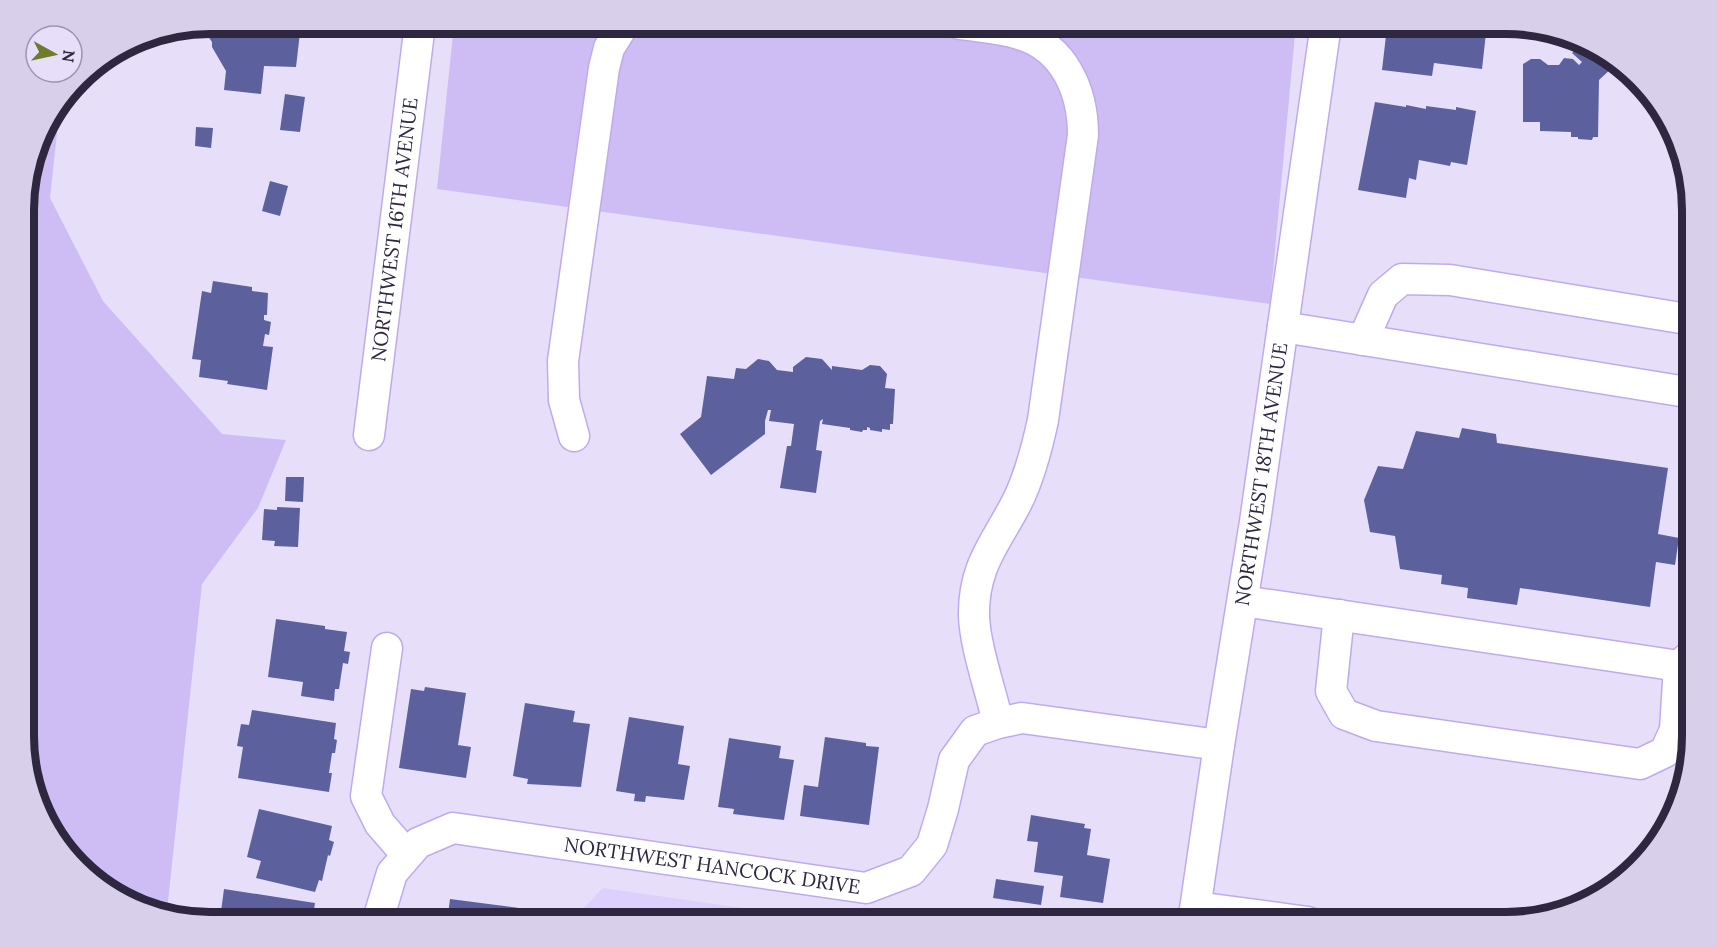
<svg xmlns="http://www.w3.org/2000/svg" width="1717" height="947" font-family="Lora,serif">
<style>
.built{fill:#ddd0fc}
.green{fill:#cebdf5}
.building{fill:#5c619d}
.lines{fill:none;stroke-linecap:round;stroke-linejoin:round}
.minor-casing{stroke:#bfabec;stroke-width:33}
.minor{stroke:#fff;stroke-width:30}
.labels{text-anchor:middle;stroke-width:6;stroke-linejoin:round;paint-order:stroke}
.street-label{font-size:20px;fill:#2f2640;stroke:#e7dffa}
.rim{fill:none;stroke:#2f2640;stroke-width:8}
</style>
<rect width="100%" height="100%" fill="#e7dffa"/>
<polygon class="built" points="603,888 848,923 575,923 576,916"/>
<g class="green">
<polygon points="454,24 1296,24 1270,304 437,189"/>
<polygon points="60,105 50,198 103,301 222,434 286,440 258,508 202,584 167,911 117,898 56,841 26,761 26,186 43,127"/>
</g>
<g class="building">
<polygon points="208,24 301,24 296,67 264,66 261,94 224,90 226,71 212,47 212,42 207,35"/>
<polygon points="1394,24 1487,24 1482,69 1434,63 1432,76 1382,70 1387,27 1393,27"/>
<polygon points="1582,44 1600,49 1616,64 1599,80 1598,137 1593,137 1592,140 1578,139 1578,137 1571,137 1571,132 1540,131 1540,122 1523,122 1523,64 1531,59 1540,59 1548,65 1559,65 1564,58 1573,59 1579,65 1582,62 1572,53"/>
<polygon points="285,94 305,97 300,132 280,130"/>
<polygon points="1375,102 1406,107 1406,105 1426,109 1426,106 1456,110 1456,107 1476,111 1467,165 1451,162 1450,166 1419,160 1416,180 1409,178 1406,198 1358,190"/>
<polygon points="1659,104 1662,107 1669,128 1666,128 1666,125 1658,125"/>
<polygon points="196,127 213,128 211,148 195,146"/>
<polygon points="270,181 288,186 280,216 262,211"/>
<polygon points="213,281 252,287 252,291 268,293 267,315 264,315 264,320 271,322 269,335 265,334 263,346 273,347 267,390 227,384 228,381 199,377 201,360 192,359 202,291 211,293"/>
<polygon points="806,357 822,359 832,370 832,366 862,370 870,365 880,366 887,374 885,388 895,389 893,424 890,424 890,430 882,429 882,432 870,430 870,428 867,427 867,430 863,430 862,432 850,430 850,428 822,424 823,419 820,421 816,450 822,451 816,493 780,488 787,446 791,446 794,424 769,421 771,410 768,410 765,421 765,434 711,475 680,434 701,417 707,376 734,379 736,368 746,369 758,359 769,361 777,370 793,372 793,367"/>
<polygon points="1462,428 1496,434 1497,443 1668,468 1658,534 1679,538 1675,565 1656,562 1650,607 1520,588 1517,605 1467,598 1468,588 1441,584 1442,575 1400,569 1395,536 1370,532 1364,500 1378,466 1403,469 1416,431 1459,438"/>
<polygon points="286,477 304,477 303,502 285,501"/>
<polygon points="277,507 300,508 298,547 274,546 275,541 262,540 264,509 277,510"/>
<polygon points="276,619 325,626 325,629 347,632 344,651 350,652 348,664 343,663 339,689 335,689 334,701 301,696 303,682 268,677"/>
<polygon points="425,687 466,693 458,745 471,747 466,778 399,768 411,689 424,691"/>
<polygon points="525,703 575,711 573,722 590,724 581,787 527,784 528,779 513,776"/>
<polygon points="252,710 336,723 334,739 337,740 335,753 332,753 329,773 332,773 329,792 238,778 243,747 237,746 241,724 249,725"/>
<polygon points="629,717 684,726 678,764 690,766 684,800 646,796 645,802 634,801 635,794 616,791"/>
<polygon points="825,737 866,743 866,746 879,747 869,825 800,816 804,785 818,787"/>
<polygon points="729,738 781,746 779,758 794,760 784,820 733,814 734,809 718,807"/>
<polygon points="259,809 332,826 329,840 334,842 330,856 328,855 322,881 319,880 315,892 256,878 261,861 247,857"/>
<polygon points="1031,815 1085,824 1084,828 1091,829 1087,855 1110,859 1103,903 1060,897 1063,876 1034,872 1038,842 1027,841"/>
<polygon points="996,879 1044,886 1041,905 993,898"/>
<polygon points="224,889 315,903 312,923 214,923 215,918 220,919"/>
<polygon points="450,899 519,908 517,923 447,923"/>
</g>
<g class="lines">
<g class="minor-casing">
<g id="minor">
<path d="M 960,24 C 980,27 1000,28 1019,34 C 1065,47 1083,92 1083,135 L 1043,420 C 1037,448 1030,476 1017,502 C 996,543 973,566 974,616 C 975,647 991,691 998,723"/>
<polyline points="1283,327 1693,393"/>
<polyline points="1363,340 1383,295 1402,279 1450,280 1693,320"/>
<path id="s1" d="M 369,435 L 420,24"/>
<polyline points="574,436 564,400 563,361 604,68 609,48 624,24"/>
<polyline points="1243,601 1679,666 1693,653"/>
<polyline points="1339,615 1331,691 1344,714 1376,726 1640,764 1665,752 1675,730 1679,666"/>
<polyline points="387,648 366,796 380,824 407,855"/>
<polyline points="1196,907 1308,922"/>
<path id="s2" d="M 377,923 L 392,873 L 418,843 L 453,828 L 866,888 L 911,871 L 932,845 L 943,809 L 954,760 L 975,731 L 998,723 L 1022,718 L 1219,745"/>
<path id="s3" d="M 1193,923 L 1219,745 L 1255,522 L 1326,24"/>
</g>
</g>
<use href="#minor" class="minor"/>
</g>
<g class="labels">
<g class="street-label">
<text dy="7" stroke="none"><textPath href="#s1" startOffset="207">NORTHWEST 16TH AVENUE</textPath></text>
<text dy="7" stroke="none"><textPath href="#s3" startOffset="454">NORTHWEST 18TH AVENUE</textPath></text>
<text dy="7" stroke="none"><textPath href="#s2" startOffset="392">NORTHWEST HANCOCK DRIVE</textPath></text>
</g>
</g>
<path d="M0 0H1717V947H0ZM210 34H1506A176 176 0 0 1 1682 210V736A176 176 0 0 1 1506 912H210A176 176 0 0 1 34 736V210A176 176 0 0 1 210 34Z" fill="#d8d0eb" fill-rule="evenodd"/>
<path class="rim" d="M210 34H1506A176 176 0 0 1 1682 210V736A176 176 0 0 1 1506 912H210A176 176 0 0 1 34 736V210A176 176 0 0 1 210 34Z"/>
<g transform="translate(54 54) rotate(98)"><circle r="28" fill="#e7dffa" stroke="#9d95b0" stroke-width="1.5"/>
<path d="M0-4.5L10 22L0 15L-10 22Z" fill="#6f7d2b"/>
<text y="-9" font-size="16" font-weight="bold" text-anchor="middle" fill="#2f2640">N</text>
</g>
</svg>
